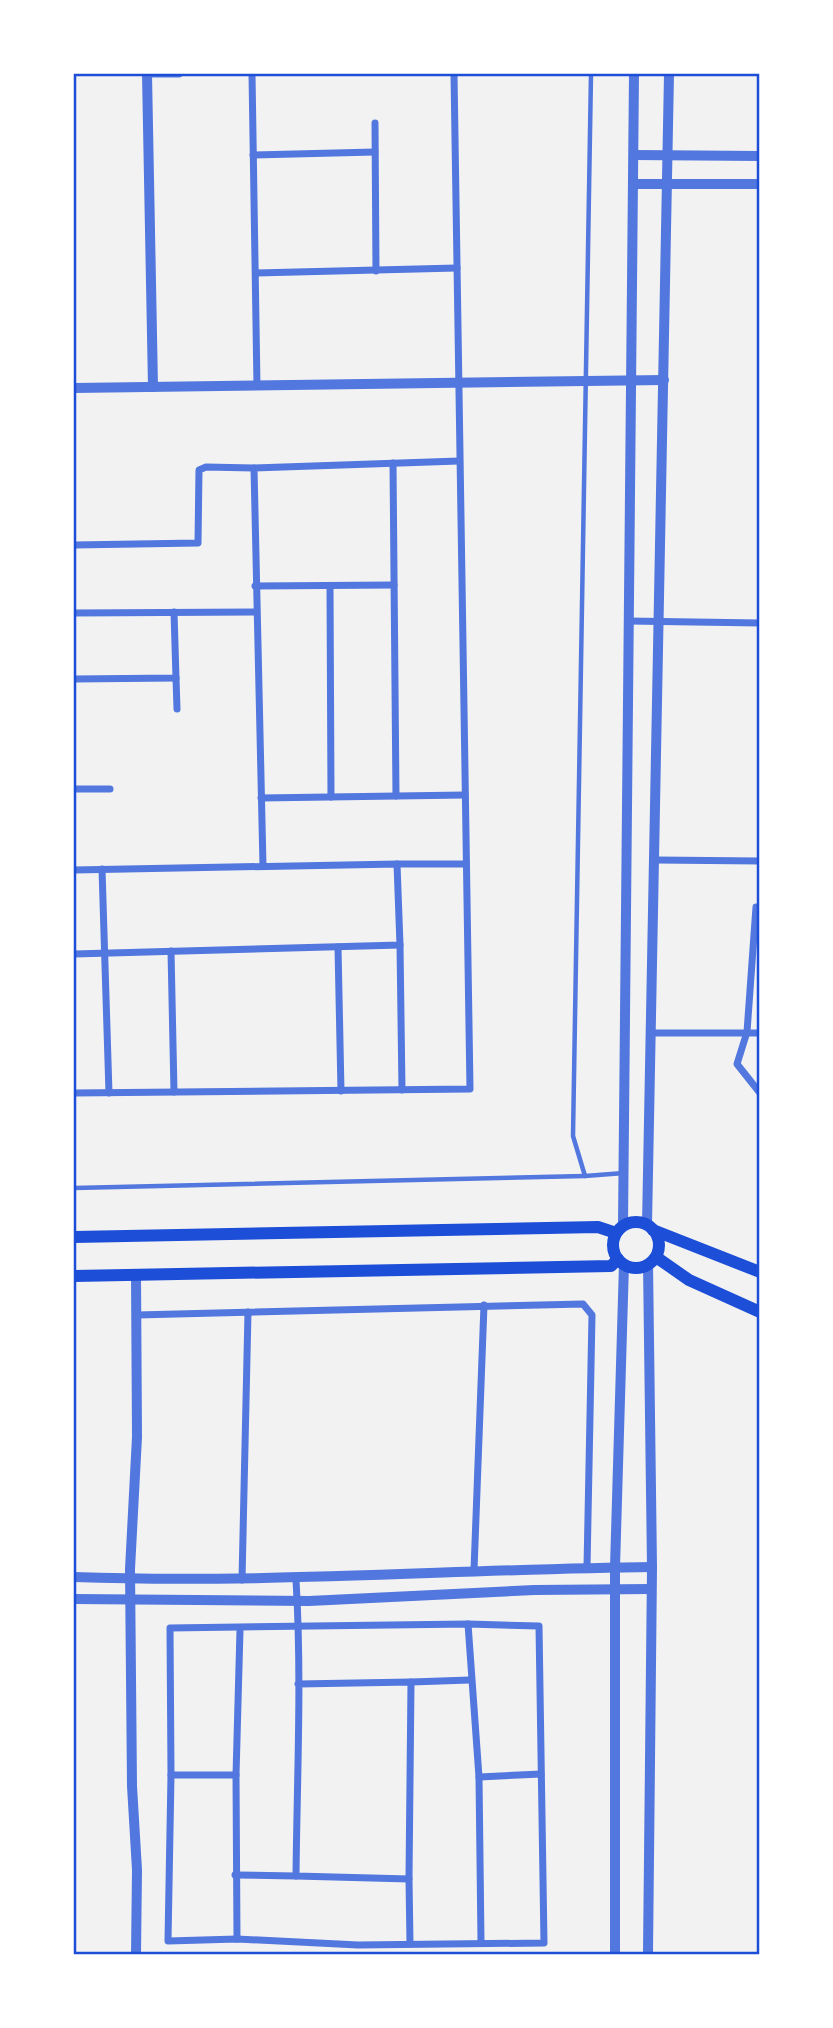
<svg xmlns="http://www.w3.org/2000/svg" width="833" height="2028" font-family="'Sofia Sans Condensed',sans-serif">
<style>
.lines{fill:none;stroke-linecap:round;stroke-linejoin:round}
.service{stroke:#5277de;stroke-width:4.5}
.minor{stroke:#5277de;stroke-width:7}
.tertiary{stroke:#5277de;stroke-width:10}
.secondary{stroke:#1d4ed8;stroke-width:12}
.neatline{fill:none;stroke:#1d4ed8;stroke-width:2.5}
</style>
<rect width="100%" height="100%" fill="#f2f2f2"/>
<g class="lines">
<g class="service">
<polyline points="591,74 573,1136 585,1176 624,1173"/>
<polyline points="74,1188 585,1176"/>
</g>
<g class="minor">
<polyline points="147,74 179,74"/>
<polyline points="252,74 257,386"/>
<polyline points="375,123 376,271"/>
<polyline points="253,155 375,152"/>
<polyline points="256,273 457,268"/>
<polyline points="393,463 396,796"/>
<polyline points="74,545 198,543 199,470 206,467 254,468"/>
<polyline points="255,586 394,585"/>
<polyline points="330,586 331,797"/>
<polyline points="74,613 255,612"/>
<polyline points="628,621 760,623"/>
<polyline points="176,678 177,709"/>
<polyline points="74,679 176,678 174,612"/>
<polyline points="74,789 110,789"/>
<polyline points="261,798 465,795"/>
<polyline points="656,860 760,861"/>
<polyline points="397,864 466,864"/>
<polyline points="263,866 254,468 459,461"/>
<polyline points="102,869 109,1093"/>
<polyline points="74,870 397,864 400,945 74,954"/>
<polyline points="760,907 756,907 747,1032 737,1064 760,1093"/>
<polyline points="400,945 402,1090"/>
<polyline points="338,947 341,1091"/>
<polyline points="171,951 174,1092"/>
<polyline points="652,1033 760,1033"/>
<polyline points="74,1093 470,1089 454,74"/>
<polyline points="137,1315 583,1304 592,1315 587,1567"/>
<polyline points="474,1570 484,1305"/>
<polyline points="242,1580 248,1312"/>
<path d="M 296,1580 C 302,1678 297,1777 296,1876 L 409,1879 L 411,1682 L 298,1684"/>
<polygon points="468,1624 539,1626 544,1943 358,1945 237,1939 168,1941 171,1775 170,1628"/>
<polyline points="468,1624 479,1777 481,1942"/>
<polyline points="411,1682 470,1680"/>
<polyline points="171,1775 236,1775"/>
<polyline points="479,1777 541,1774"/>
<polyline points="235,1875 296,1876"/>
<polyline points="409,1879 410,1944"/>
<polyline points="237,1939 236,1775 240,1630"/>
</g>
<g class="tertiary">
<polyline points="147,74 153,387"/>
<polyline points="634,155 760,156"/>
<polyline points="634,184 760,184"/>
<polyline points="74,388 664,380"/>
<polyline points="647,1225 669,74"/>
<polyline points="623,1226 634,74"/>
<path d="M 74,1577 C 266,1584 459,1569 652,1567"/>
<polyline points="74,1599 309,1601 534,1590 651,1589"/>
<polyline points="136,1954 137,1870 132,1786 130,1569 137,1437 136,1275"/>
<polyline points="615,1954 615,1567 624,1264"/>
<polyline points="648,1954 652,1567 648,1264"/>
</g>
<g class="secondary">
<circle cx="636" cy="1245" r="23"/>
<polyline points="653,1230 760,1272"/>
<polyline points="74,1237 598,1227 616,1233"/>
<polyline points="656,1257 689,1280 760,1312"/>
<polyline points="74,1276 611,1266 618,1259"/>
</g>
</g>
<rect width="833" height="2028" fill="none" stroke="#ffffff" stroke-width="150"/>
<rect x="75" y="75" width="683" height="1878" class="neatline"/>
</svg>
